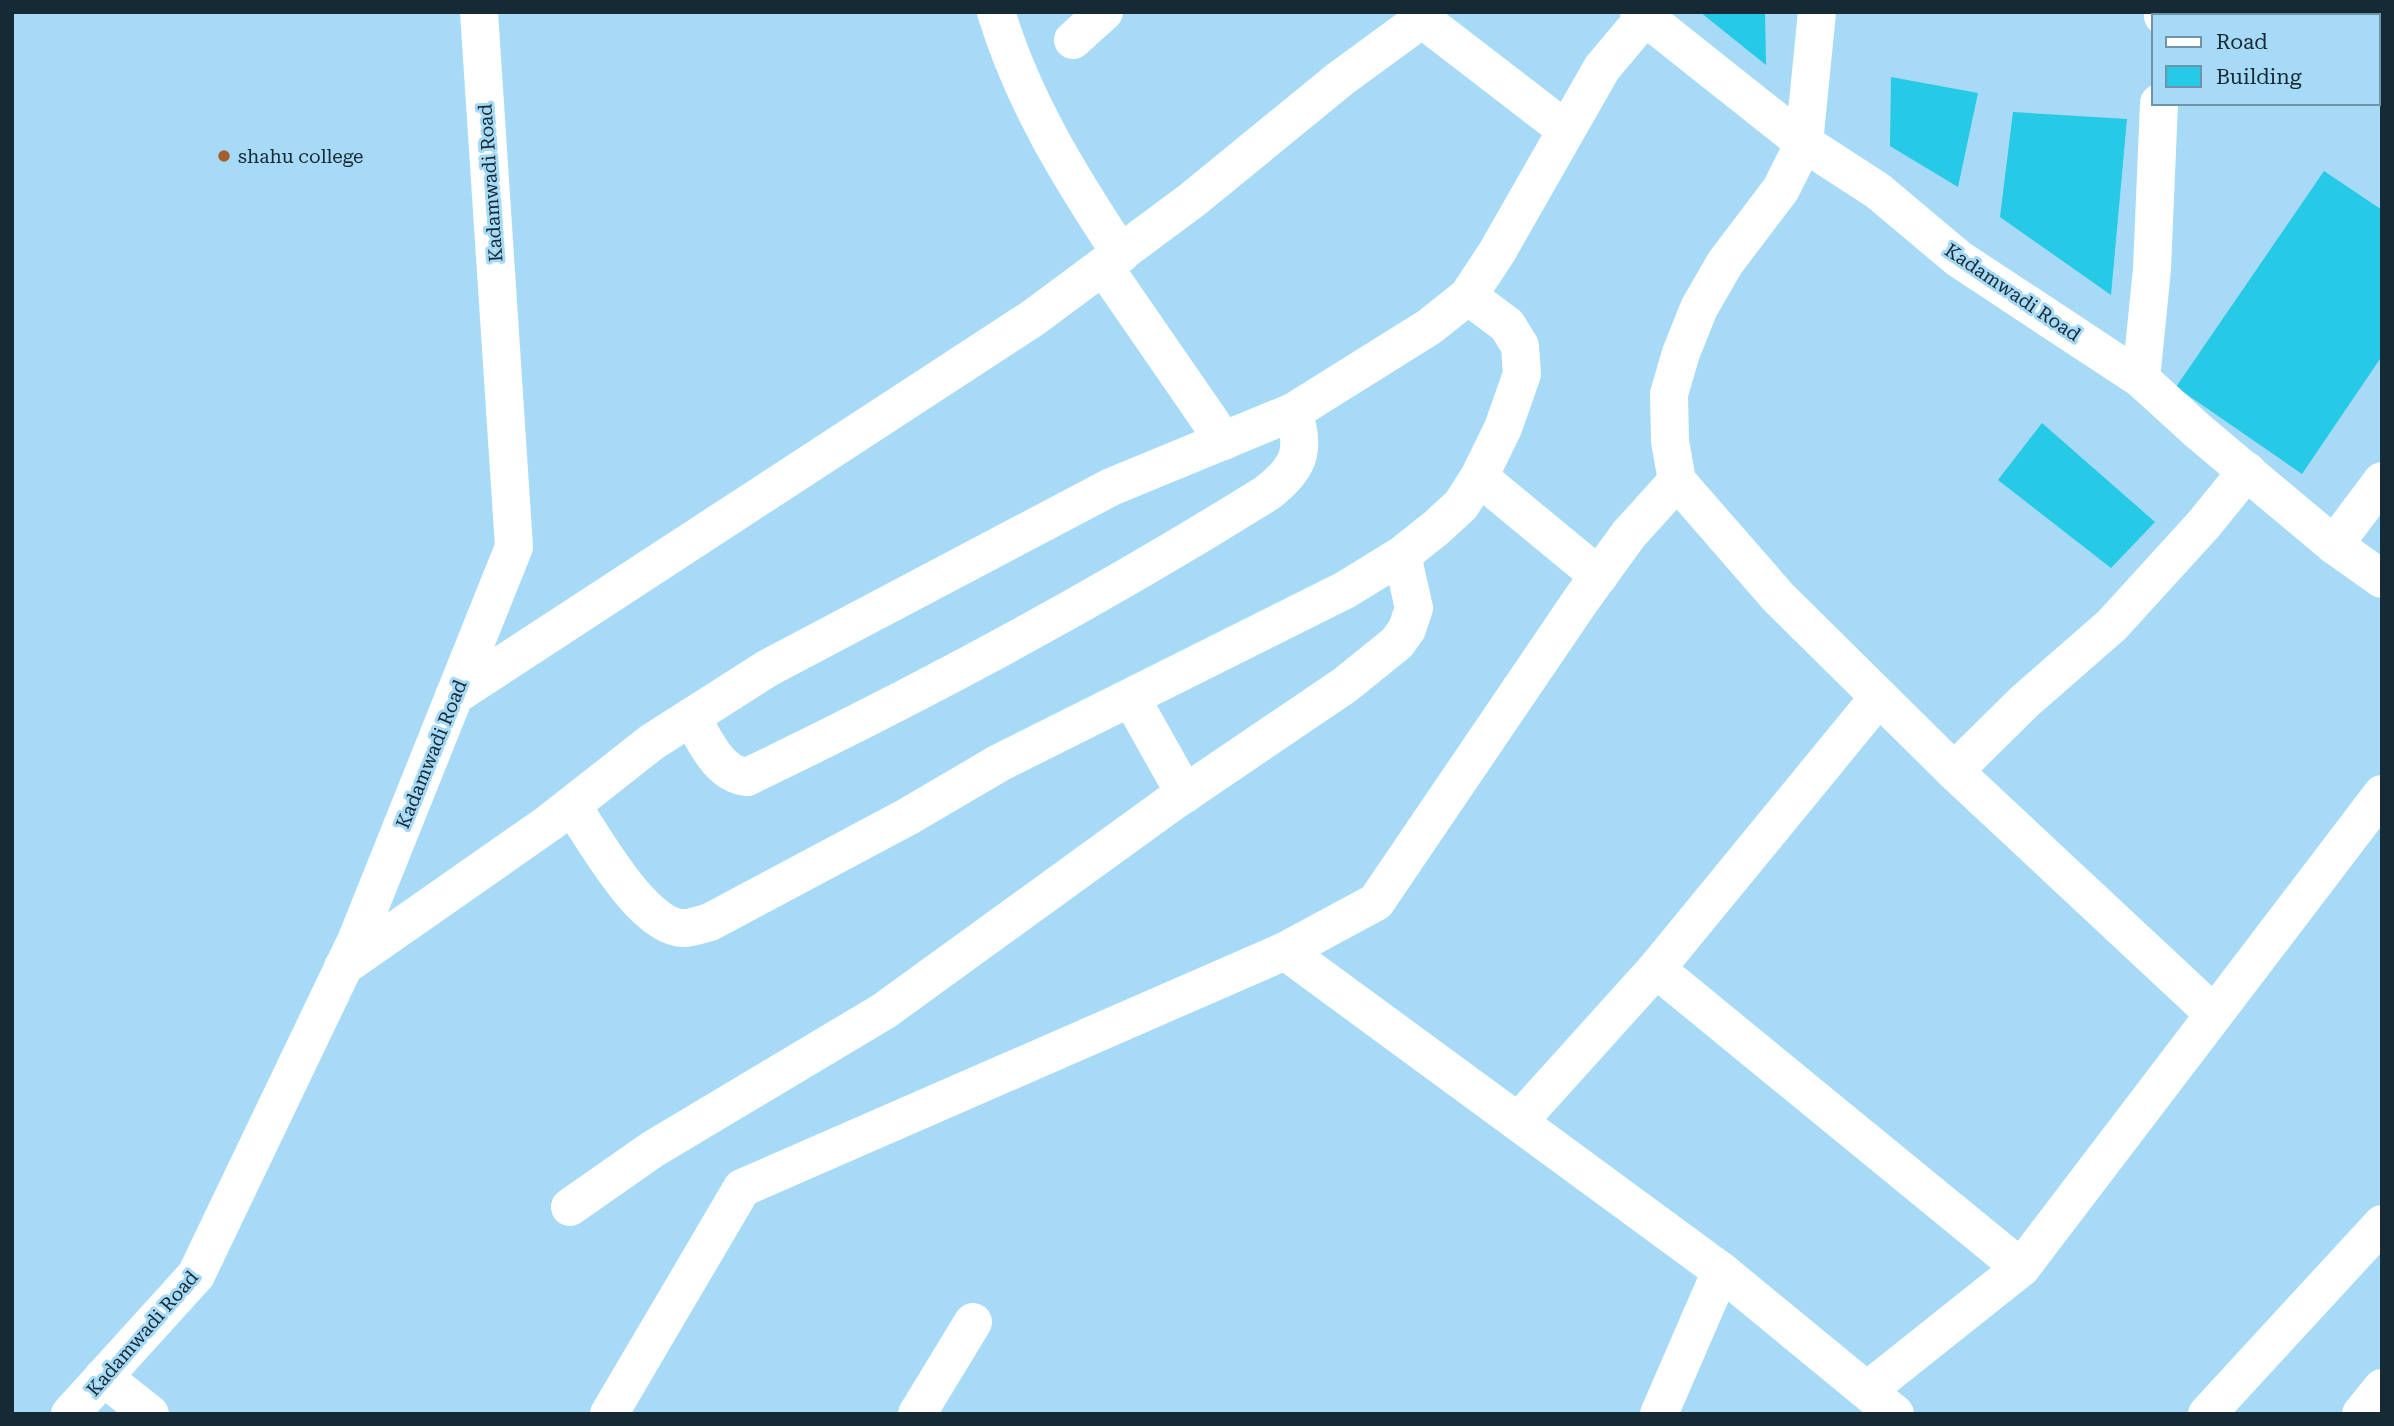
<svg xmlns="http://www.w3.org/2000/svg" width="2394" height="1426" font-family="'Roboto Serif',serif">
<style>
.building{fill:#26c9e6}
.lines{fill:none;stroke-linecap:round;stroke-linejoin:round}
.minor{stroke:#fff;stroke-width:38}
.poi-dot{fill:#a46030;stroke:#a7daf6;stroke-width:2.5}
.labels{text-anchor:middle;stroke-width:6;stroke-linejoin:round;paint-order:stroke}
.poi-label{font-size:19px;fill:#162a35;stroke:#a7daf6;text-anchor:start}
.street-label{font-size:19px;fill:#162a35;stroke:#a7daf6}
</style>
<rect width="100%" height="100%" fill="#a7daf6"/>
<g class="building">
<polygon points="1700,12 1765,12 1766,65"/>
<polygon points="1891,77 1978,93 1958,187 1890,146"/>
<polygon points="2013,112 2127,119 2111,295 2000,217"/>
<polygon points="2324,171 2382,210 2382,356 2302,474 2176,387"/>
<polygon points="2042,423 2155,522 2111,568 1998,480"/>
</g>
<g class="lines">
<g class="minor">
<path d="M 996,12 C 1023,101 1070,177 1121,254"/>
<polyline points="1639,12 1804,143 1878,191 1959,259 2141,379 2198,431 2334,545 2382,579"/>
<polyline points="1817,12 1804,143 1781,189 1725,263 1699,308 1681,353 1669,394 1670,441 1677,481 1778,597 1954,771 2214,1014"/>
<polyline points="2300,12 2308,16"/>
<polyline points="2163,16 2164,12"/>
<polyline points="1073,40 1104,12"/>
<polyline points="1104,267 1224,441"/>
<polyline points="2141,379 2152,269 2159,103"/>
<polyline points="1479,477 1599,576"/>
<polyline points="2334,545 2382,481"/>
<polyline points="454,696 1033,318 1192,200 1340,79 1422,19 1565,129"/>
<polyline points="1131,698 1185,794"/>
<path d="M 691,717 C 705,740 718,774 747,777 C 926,691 1099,598 1267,493 C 1298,469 1307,451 1293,412"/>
<polyline points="1954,771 2025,701 2112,625 2204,524 2247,471"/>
<path d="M 572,806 C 593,836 643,929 684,928 C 692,928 702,924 710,922 L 907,817 L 999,763 L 1345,590 L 1402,555 L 1436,528 L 1461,505 L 1479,477 L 1503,428 L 1522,374 L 1520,346 L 1507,325 L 1468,296"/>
<polyline points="1285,951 1376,902 1581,600 1629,534 1677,481"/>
<polyline points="343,967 549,823 652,742 768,668 1111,487 1293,412 1429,327 1468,296 1497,252 1602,68 1644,18"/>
<polyline points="1656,969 2021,1268"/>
<polyline points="1519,1121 1656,969 1879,697"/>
<polyline points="570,1207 653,1149 884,1011 1168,805 1345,685 1397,643 1407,629 1414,608 1402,555"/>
<polyline points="103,1377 150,1414"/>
<polyline points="1869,1389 2021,1268 2382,794"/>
<polyline points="70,1414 196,1275 356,941 514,547 479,12"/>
<polyline points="609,1414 742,1188 1285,951 1721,1271 1895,1414"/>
<polyline points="917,1414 973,1322"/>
<polyline points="1659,1414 1721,1271"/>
<polyline points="2207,1414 2382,1224"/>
<polyline points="2361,1414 2382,1388"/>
</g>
</g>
<circle class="poi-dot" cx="224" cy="156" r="7"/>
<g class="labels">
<g class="poi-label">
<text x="238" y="163">shahu college</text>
</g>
<g class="street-label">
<text transform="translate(490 183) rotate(-94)" y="7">Kadamwadi Road</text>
<text transform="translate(2013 292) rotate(34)" y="7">Kadamwadi Road</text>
<text transform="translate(431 754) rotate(-68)" y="7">Kadamwadi Road</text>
<text transform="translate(142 1333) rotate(-49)" y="7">Kadamwadi Road</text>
</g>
</g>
<rect width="2394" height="1426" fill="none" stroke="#162a35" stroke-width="28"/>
<rect x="2152" y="14" width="228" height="91" fill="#a7daf6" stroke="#6d94a9" stroke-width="2"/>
<rect x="2166" y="37" width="35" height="10" fill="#ffffff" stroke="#6d94a9" stroke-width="2"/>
<text x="2216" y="49" font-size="21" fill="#162a35">Road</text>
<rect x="2166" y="66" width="35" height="21" fill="#26c9e6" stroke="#6d94a9" stroke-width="2"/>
<text x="2216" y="84" font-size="21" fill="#162a35">Building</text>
</svg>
